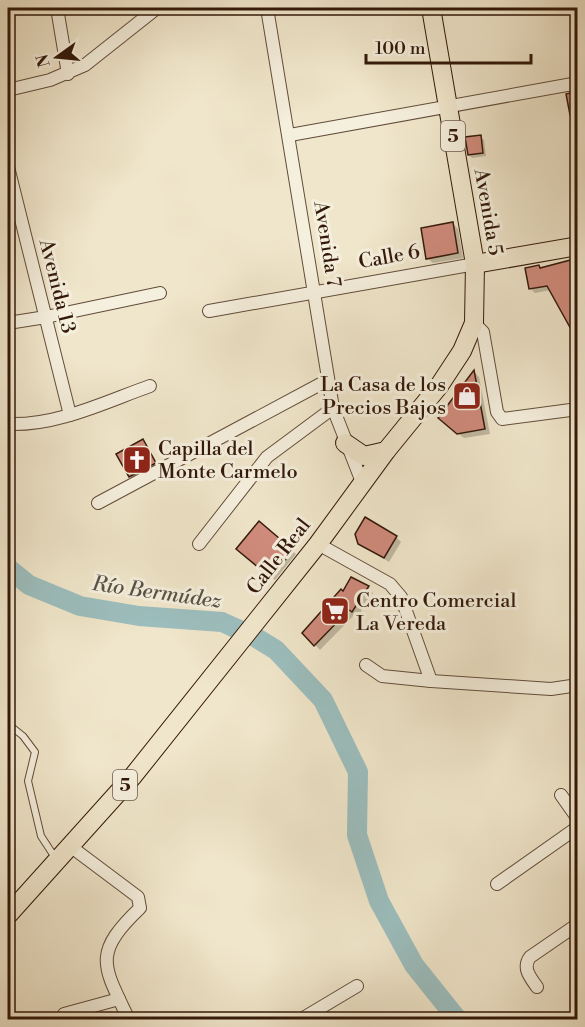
<svg xmlns="http://www.w3.org/2000/svg" width="585" height="1027" font-family="'Libre Bodoni',serif">
<style>
.shadow{fill:#0003}
.lines{fill:none;stroke-linecap:round;stroke-linejoin:round}
.river{stroke:#9cbebe;stroke-width:20}
.building{fill:#d08b7c;stroke:#321809;stroke-width:1.5}
.lane-casing{stroke:#624c3a;stroke-width:8}
.street-casing{stroke:#624c3a;stroke-width:14}
.primary-casing{stroke:#321809;stroke-width:20}
.lane{stroke:#f5efdd;stroke-width:6}
.street{stroke:#f5efdd;stroke-width:12}
.primary{stroke:#f0e6cb;stroke-width:18}
.labels{text-anchor:middle;stroke-width:6;stroke-linejoin:round;paint-order:stroke}
.shield{fill:#f5efdd;stroke:#6c5849;stroke-width:1.5}
.shield-label{font-size:18px;font-weight:bold;fill:#321809}
.street-label{font-size:20px;fill:#321809;stroke:#f5efdd}
.poi-label{font-size:20px;fill:#321809;stroke:#f5efdd;text-anchor:start}
.water-label{font-size:21px;font-style:italic;fill:#575248;stroke:#f5efdd}
</style>
<rect width="100%" height="100%" fill="#f0e6cb"/>
<filter id="stains"><feTurbulence type="fractalNoise" baseFrequency=".00333" numOctaves="4"/><feColorMatrix values="0 0 0 0 .2 0 0 0 0 .09 0 0 0 0 .02 0 0 0 .5 -.17"/></filter>
<radialGradient id="worn" r=".72"><stop offset=".6" stop-color="#630" stop-opacity="0"/><stop offset="1" stop-color="#630" stop-opacity=".3"/></radialGradient>
<g class="shadow">
<polygon points="578,92 578,119 576,120 571,114"/>
<polygon points="480,137 484,140 486,156 472,158 469,155"/>
<polygon points="453,224 458,229 463,258 433,263 427,258"/>
<polygon points="539,267 578,316 577,334 551,290 535,293 530,288"/>
<polygon points="474,372 479,377 490,434 464,438 445,423"/>
<polygon points="143,441 160,468 135,482 130,476"/>
<polygon points="259,523 296,554 275,580 241,552"/>
<polygon points="396,537 401,542 389,562 359,543"/>
<polygon points="368,588 373,593 358,616 355,614 320,650 304,633 344,593"/>
</g>
<g class="lines">
<polyline class="river" points="8,568 29,585 80,606 139,616 222,622 255,637 276,650 323,700 358,772 357,835 379,901 414,965 458,1020"/>
</g>
<g class="building">
<polygon points="578,91 578,114 570,115 566,94"/>
<polygon points="481,135 483,153 468,155 465,137"/>
<polygon points="453,222 458,253 426,259 421,228"/>
<polygon points="578,258 578,327 572,331 547,286 529,289 525,268 539,265 540,268"/>
<polygon points="474,370 485,429 457,434 438,418"/>
<polygon points="143,439 156,463 129,477 116,454"/>
<polygon points="365,517 397,536 384,558 358,544 355,534"/>
<polygon points="259,521 293,550 271,578 236,549"/>
<polygon points="351,577 369,586 352,612 349,610 314,646 302,633 341,589 343,591"/>
</g>
<g class="lines">
<g class="lane-casing">
<polyline id="lane" points="8,724 23,736 35,752 28,781 41,836 56,859"/>
</g>
<g class="street-casing">
<g id="street">
<polyline points="57,8 68,74"/>
<polyline points="267,8 333,408 362,482"/>
<polyline points="8,90 50,80 85,65 157,8"/>
<polyline points="290,135 578,83"/>
<polyline points="8,167 70,415"/>
<polyline points="209,311 475,264"/>
<polyline points="8,323 46,317 160,293"/>
<polyline points="474,323 483,332 497,412 502,419 578,409"/>
<path d="M 8,424 C 57,426 105,402 150,386"/>
<polyline points="98,503 328,380"/>
<polyline points="199,544 267,457 333,408"/>
<polyline points="318,544 390,584 401,597 431,681"/>
<polyline points="366,665 382,676 431,681 551,689 578,685"/>
<polyline points="561,795 578,819"/>
<path d="M 70,846 L 138,897 L 140,908 C 92,954 103,965 129,1020"/>
<polyline points="497,884 578,827"/>
<path d="M 537,987 C 530,977 522,968 530,957 L 578,924"/>
<polyline points="64,1014 119,999"/>
<polyline points="300,1020 357,986"/>
</g>
</g>
<g class="primary-casing">
<g id="primary">
<polyline points="475,264 578,246"/>
<polyline points="345,443 364,456 386,451"/>
<polyline points="8,915 133,776 318,544 386,451 439,386 462,351 474,323 475,264 431,8"/>
</g>
</g>
<use href="#lane" class="lane"/>
<use href="#street" class="street"/>
<use href="#primary" class="primary"/>
</g>
<defs>
<g id="shop-square" transform="scale(1.5)"><rect x="-9" y="-9" width="18" height="18" rx="4" fill="#8f2418" stroke="#f5efdd"/><path d="M-5-2.5h2.3a2.7 3.5 0 0 1 5.4 0H5L5.5 6h-11ZM-1.5-2.5h3a1.5 2.3 0 0 0-3 0Z" fill="#fff"/></g>
<g id="church-square" transform="scale(1.5)"><rect x="-9" y="-9" width="18" height="18" rx="4" fill="#8f2418" stroke="#f5efdd"/><path d="M-1.2-6h2.4v3.5h3.3v2.4h-3.3V6h-2.4V-.1h-3.3v-2.4h3.3Z" fill="#fff"/></g>
<g id="supermarket-square" transform="scale(1.5)"><rect x="-9" y="-9" width="18" height="18" rx="4" fill="#8f2418" stroke="#f5efdd"/><path d="M-6-5.5h2.5l.6 2H6L4.5 2H-2.5L-4.4-4H-6ZM-1.5 3.2a1.3 1.3 0 1 0 .1 0ZM3 3.2a1.3 1.3 0 1 0 .1 0Z" fill="#fff"/></g>
</defs>
<g fill-rule="evenodd">
<use href="#shop-square" x="467" y="396"/>
<use href="#church-square" x="137" y="460"/>
<use href="#supermarket-square" x="335" y="611"/>
</g>
<g class="labels">
<g class="shield">
<rect x="441" y="121" width="24" height="30" rx="4.5"/>
<rect x="113" y="770" width="24" height="30" rx="4.5"/>
</g>
<g class="shield-label">
<text x="453" y="142">5</text>
<text x="125" y="791">5</text>
</g>
<g class="street-label">
<text transform="translate(489 212) rotate(80)" y="7">Avenida 5</text>
<text transform="translate(328 244) rotate(81)" y="7">Avenida 7</text>
<text transform="translate(389 256) rotate(-10)" y="7">Calle 6</text>
<text transform="translate(58 286) rotate(76)" y="7">Avenida 13</text>
<text transform="translate(278 556) rotate(-52)" y="7">Calle Real</text>
</g>
<g class="poi-label">
<text x="446" y="391" text-anchor="end">La Casa de los<tspan x="446" dy="23">Precios Bajos</tspan></text>
<text x="158" y="455">Capilla del<tspan x="158" dy="23">Monte Carmelo</tspan></text>
<text x="356" y="607">Centro Comercial<tspan x="356" dy="23">La Vereda</tspan></text>
</g>
<g class="water-label">
<text transform="translate(157 592) rotate(8)" y="7">Río Bermúdez</text>
</g>
</g>
<rect width="585" height="1027" fill="none" stroke="#f0e6cb" stroke-width="30"/>
<rect x="9" y="9" width="567" height="1009" fill="none" stroke="#321809" stroke-width="3"/>
<rect x="15" y="15" width="555" height="997" fill="none" stroke="#321809" stroke-width="1.5"/>
<g transform="translate(57 57) rotate(255)" stroke="#f5efdd" stroke-width="4.5" paint-order="stroke">
<path d="M0-4.5L10 22L0 15L-10 22Z" fill="#321809"/>
<text y="-9" font-size="16" font-weight="bold" text-anchor="middle" fill="#321809">N</text>
</g>
<path d="M366 54v9h165v-9" fill="none" stroke="#321809" stroke-width="3"/>
<text x="375" y="54" font-size="18" fill="#321809" stroke="#f5efdd" stroke-width="4.5" paint-order="stroke">100 m</text>
<rect width="100%" height="100%" filter="url(#stains)"/>
<rect width="100%" height="100%" fill="url(#worn)"/>
</svg>
